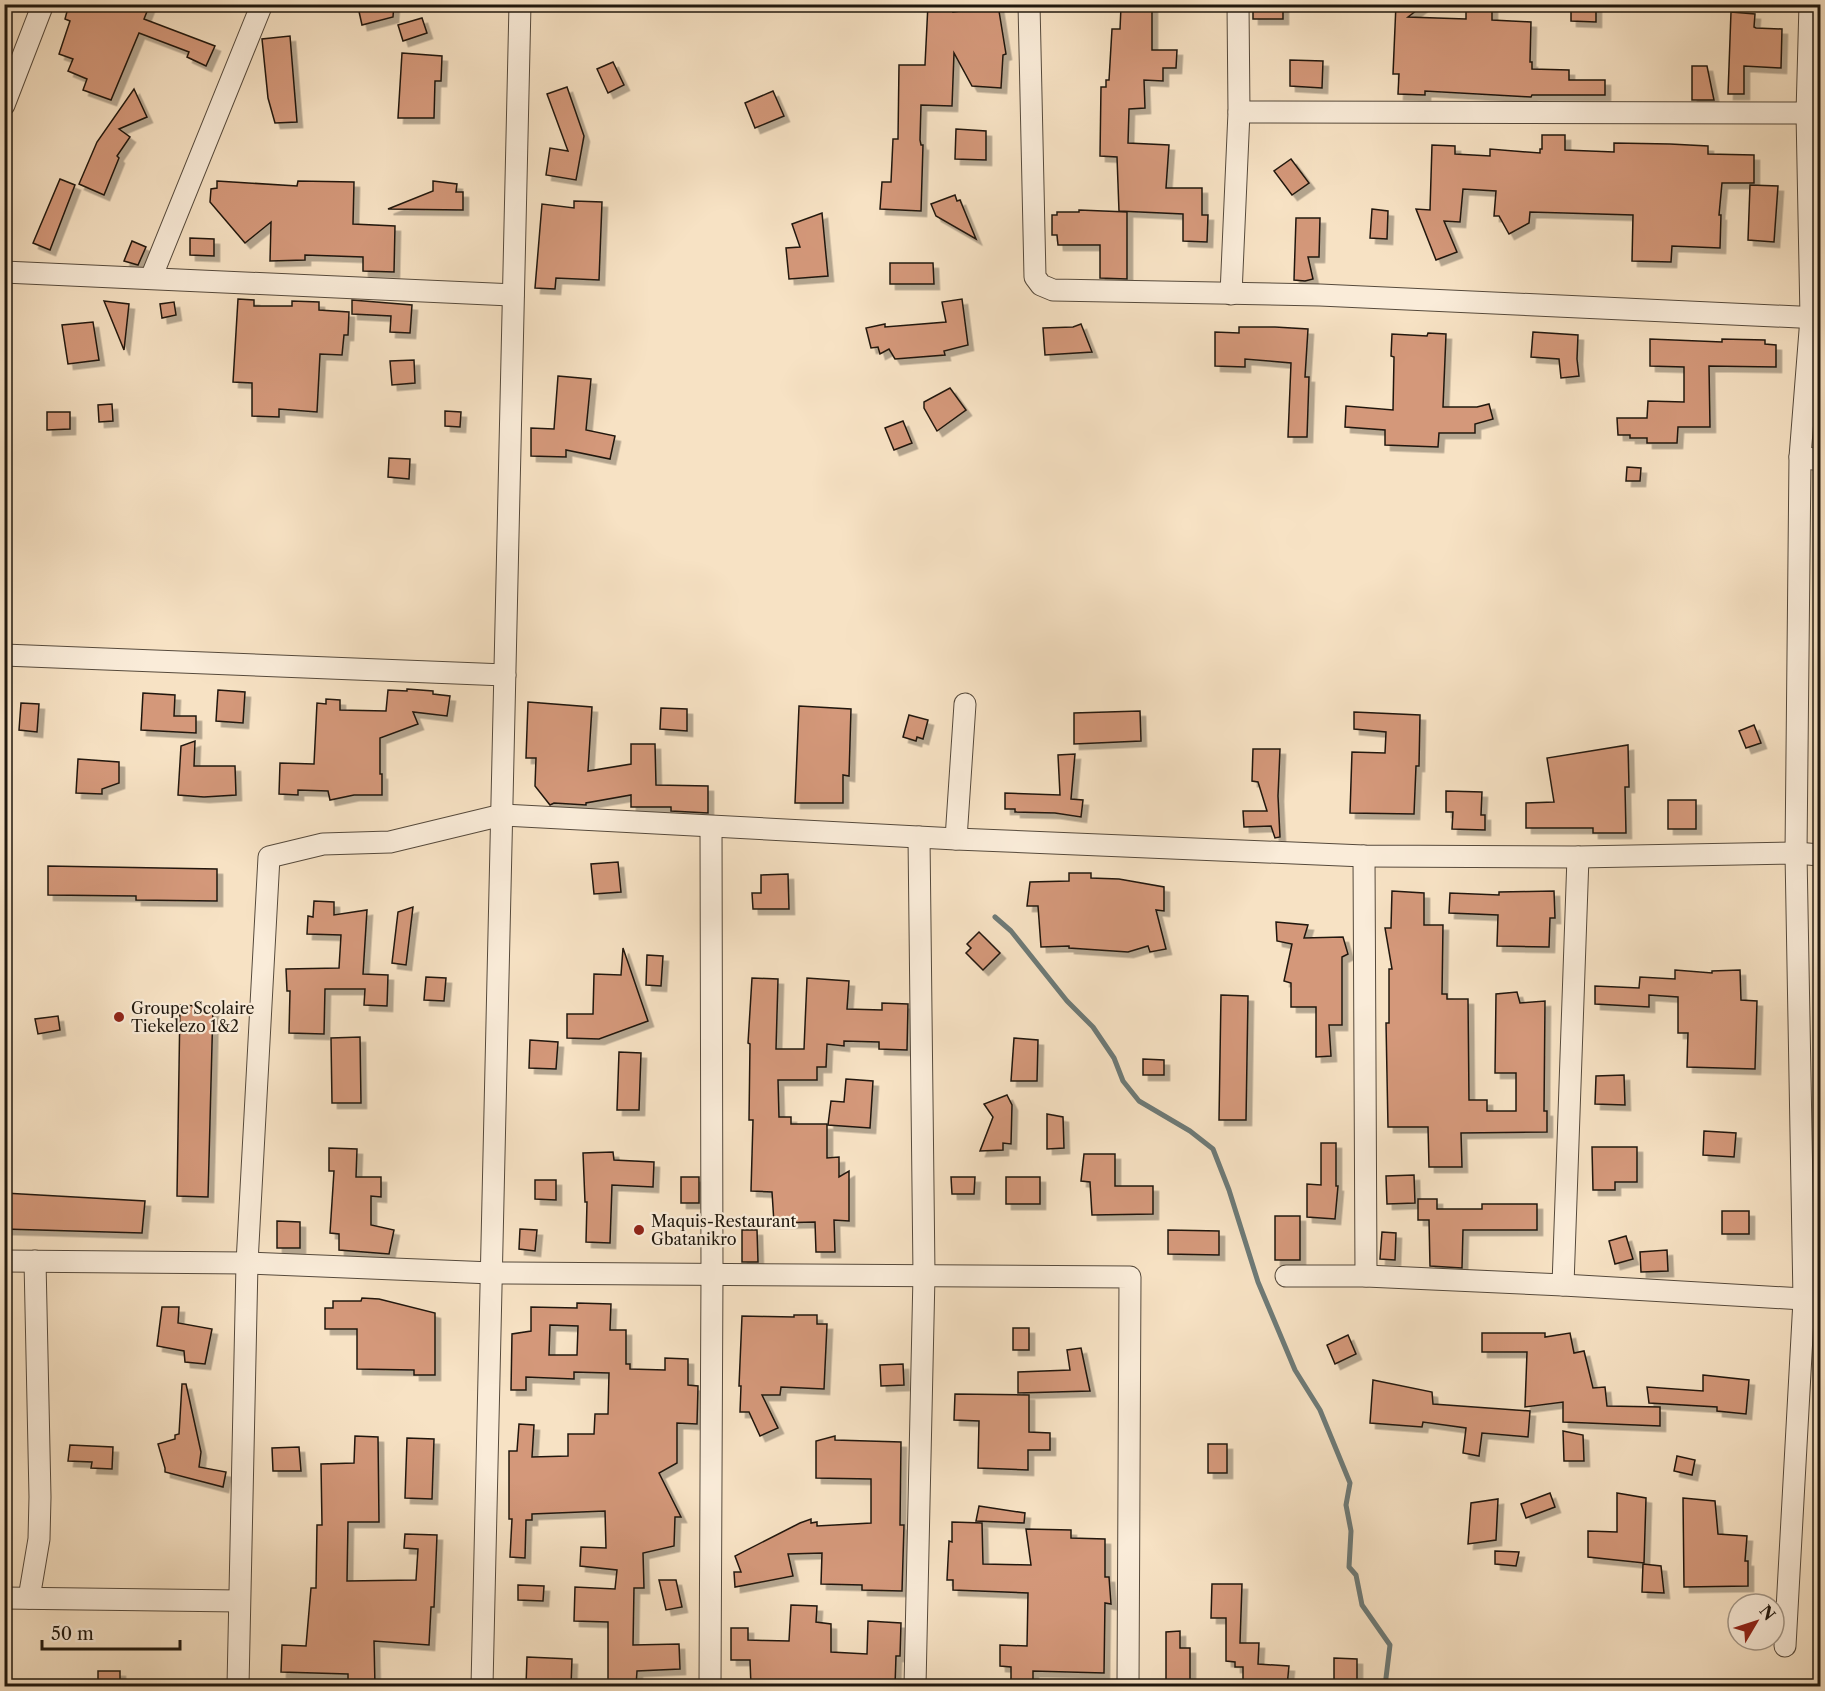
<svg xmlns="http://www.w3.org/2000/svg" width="1825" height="1691" font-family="'Libre Caslon Text',serif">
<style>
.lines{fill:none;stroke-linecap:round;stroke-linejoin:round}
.stream{stroke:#6d7a77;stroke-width:5}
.building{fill:#d4987a;stroke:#20180e;stroke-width:1.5;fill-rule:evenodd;filter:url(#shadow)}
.minor-casing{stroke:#564a3c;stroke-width:23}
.minor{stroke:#faecd9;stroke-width:21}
.poi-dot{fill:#8f2418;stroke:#faecd9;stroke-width:2}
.labels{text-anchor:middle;stroke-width:4.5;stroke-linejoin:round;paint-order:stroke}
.poi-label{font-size:16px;fill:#20180e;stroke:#faecd9;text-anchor:start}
</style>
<defs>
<filter id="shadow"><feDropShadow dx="5.5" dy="5.5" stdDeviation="0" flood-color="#0004"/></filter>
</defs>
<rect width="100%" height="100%" fill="#f7e2c4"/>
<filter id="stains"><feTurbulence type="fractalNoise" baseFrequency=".00333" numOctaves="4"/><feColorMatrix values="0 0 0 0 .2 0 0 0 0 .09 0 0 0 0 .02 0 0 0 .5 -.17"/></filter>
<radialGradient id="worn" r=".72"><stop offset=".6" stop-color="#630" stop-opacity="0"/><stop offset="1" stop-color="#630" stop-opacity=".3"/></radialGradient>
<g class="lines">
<polyline class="stream" points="995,917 1011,931 1067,1001 1093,1027 1114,1058 1123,1081 1139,1101 1190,1131 1213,1149 1229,1190 1258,1282 1295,1370 1320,1410 1350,1483 1346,1505 1351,1531 1349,1567 1356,1575 1362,1605 1390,1645 1385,1686"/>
</g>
<g class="building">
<polygon points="69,4 150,4 144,19 215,46 206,66 187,57 189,52 139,33 111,100 83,90 87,79 68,71 73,59 59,54 70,21 65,19"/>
<polygon points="369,4 394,4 393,17 362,25 358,7"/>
<polygon points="928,4 954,4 953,12 998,5 1006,54 1003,55 1001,88 972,86 954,53 952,106 921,105 920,140 921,145 923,145 921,211 880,209 882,182 891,182 893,139 898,139 899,65 925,65"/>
<polygon points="1123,4 1152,4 1152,50 1177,50 1176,68 1163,68 1163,81 1144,80 1145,108 1129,109 1128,143 1169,145 1166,188 1202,188 1202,215 1208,215 1207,242 1183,241 1183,214 1119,211 1117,157 1100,156 1101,87 1106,87 1106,80 1109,80 1112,29 1120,29 1121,7 1123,7"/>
<rect x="1253" y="4" width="30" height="15"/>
<polygon points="1396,4 1425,4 1408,17 1466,19 1466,4 1492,4 1492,20 1531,22 1530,62 1532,62 1532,69 1569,70 1569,80 1605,80 1605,95 1532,95 1531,97 1425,91 1425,95 1398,94 1399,74 1393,74"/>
<polygon points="1571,4 1596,4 1596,22 1571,21"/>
<polygon points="1731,12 1755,14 1754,27 1756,28 1782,29 1781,68 1744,66 1744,94 1728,94"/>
<polygon points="422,18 427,33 403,41 398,25"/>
<polygon points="290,36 297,122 275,123 268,98 262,39"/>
<polygon points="402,53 442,56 441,81 435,81 434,118 398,118"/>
<polygon points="1290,60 1323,61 1322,88 1290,86"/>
<polygon points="613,62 624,85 608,93 597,69"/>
<polygon points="1692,66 1707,66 1714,100 1692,100"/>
<polygon points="567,87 584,136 576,180 546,175 550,148 568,151 547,94"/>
<polygon points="134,89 147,117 119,129 130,137 117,156 119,158 104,195 79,184 97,142"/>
<polygon points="773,91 784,116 755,128 745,103"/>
<polygon points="956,129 986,131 986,160 955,159"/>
<polygon points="1542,135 1565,135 1565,150 1614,152 1614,143 1670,144 1708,146 1708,154 1754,155 1754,183 1722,183 1719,215 1721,215 1720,248 1672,246 1671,262 1632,261 1633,215 1530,212 1529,223 1509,234 1499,216 1494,216 1496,191 1463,189 1460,222 1444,221 1457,252 1436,260 1416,209 1430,210 1432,145 1455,146 1455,154 1490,156 1490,149 1540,153 1540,149 1542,149"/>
<polygon points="1291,159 1309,183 1292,195 1274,171"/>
<polygon points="60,179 75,185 50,250 33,243"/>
<polygon points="217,181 297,186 298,181 354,182 353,224 395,226 394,272 363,271 363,257 305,255 305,260 270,261 271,222 245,243 210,202 211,189 217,188"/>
<polygon points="433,181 457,184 456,192 463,192 463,210 388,209 433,191"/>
<polygon points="1750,185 1778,186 1774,242 1748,240"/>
<polygon points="955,195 957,201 960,200 976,239 936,216 931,204"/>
<polygon points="574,201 602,202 599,280 556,278 555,289 535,288 542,204 574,208"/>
<polygon points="1372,209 1388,211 1387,239 1370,238"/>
<polygon points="1079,210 1127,212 1127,279 1100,278 1100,245 1058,245 1057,235 1052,235 1052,215 1057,215 1057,212 1079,212"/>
<polygon points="822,213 828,276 789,279 786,248 800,247 792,224"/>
<polygon points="1296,218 1320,218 1319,257 1308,257 1313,279 1305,281 1294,280"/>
<polygon points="190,238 214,239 214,256 190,255"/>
<polygon points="132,241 146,247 138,265 124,261"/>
<polygon points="890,263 933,263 934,284 890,284"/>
<polygon points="238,299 254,300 254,306 292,306 292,301 319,302 319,310 349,312 348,335 344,335 342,355 320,354 317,412 279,409 279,417 252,416 252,383 233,382"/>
<polygon points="962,299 968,345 944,351 945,355 895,359 889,349 880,354 878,347 871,348 866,328 885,324 885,327 946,322 942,302"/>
<polygon points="352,300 412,305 410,333 390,332 391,316 352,314"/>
<polygon points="104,301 129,304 124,350"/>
<polygon points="174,302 176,315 162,318 160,304"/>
<polygon points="93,322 99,360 68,364 62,325"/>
<polygon points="1081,324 1092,352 1045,355 1043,328 1073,327"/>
<polygon points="1239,327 1275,327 1308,329 1305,377 1309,377 1307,437 1288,437 1291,363 1245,359 1245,367 1215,366 1215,332 1239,333"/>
<polygon points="1533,332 1578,335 1577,359 1579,376 1561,378 1559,359 1531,357"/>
<polygon points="1428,333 1446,334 1443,407 1477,407 1489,404 1493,419 1475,424 1475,433 1439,433 1438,447 1385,445 1385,430 1345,427 1346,406 1393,410 1394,357 1391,356 1392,334 1427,336"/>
<polygon points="1650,339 1722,342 1722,339 1765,340 1765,344 1776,345 1776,367 1709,366 1710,427 1678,427 1677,443 1647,443 1647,438 1630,438 1630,435 1618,435 1617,418 1647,418 1648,401 1684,402 1684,367 1650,366"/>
<polygon points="414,360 415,383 392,385 390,361"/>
<polygon points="558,376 591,379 586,430 615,436 610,459 566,450 566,457 531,456 531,428 554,429"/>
<polygon points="950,388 966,410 937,431 924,408 924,402"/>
<polygon points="112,404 113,421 99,422 98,405"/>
<polygon points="445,411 461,412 460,427 445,426"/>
<polygon points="47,412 70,412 70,429 47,430"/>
<polygon points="903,421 912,443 894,450 885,428"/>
<polygon points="389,458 410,459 409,479 388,477"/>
<polygon points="1627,467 1641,468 1640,481 1626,481"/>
<polygon points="407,689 433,691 433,694 450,696 447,716 413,712 418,724 380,738 380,774 382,774 382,795 354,795 330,800 328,791 298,790 298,795 279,794 280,763 314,764 317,703 326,704 326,699 340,700 340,710 386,711 388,690 407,691"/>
<polygon points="218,690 245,692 243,723 216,721"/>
<polygon points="143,693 175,695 174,716 196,716 196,733 141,730"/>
<polygon points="528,702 592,707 588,771 631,764 631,744 655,744 656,785 708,786 708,813 671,811 671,807 631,807 631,795 586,803 586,805 554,803 550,805 535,786 536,758 526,758"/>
<polygon points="21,703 39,704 37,732 19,730"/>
<polygon points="799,706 851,709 849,776 843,775 843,803 795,803"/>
<polygon points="661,708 687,709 687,731 660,729"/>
<polygon points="1140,711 1141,741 1074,744 1074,713"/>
<polygon points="1354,712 1420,715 1419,766 1416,766 1414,814 1350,813 1352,752 1385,753 1386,732 1354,729"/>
<polygon points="909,715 928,720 923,739 917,737 916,741 903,737"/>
<polygon points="1754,725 1761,743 1746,748 1739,731"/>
<polygon points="195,741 194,766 235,766 236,795 204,797 178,795 181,746"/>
<polygon points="1628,745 1629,787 1625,787 1626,833 1593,833 1593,828 1526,828 1526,803 1554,802 1547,758"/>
<polygon points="1253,749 1280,749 1278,796 1280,837 1275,838 1271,826 1244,827 1243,811 1267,811 1258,782 1252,781"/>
<polygon points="1075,754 1071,799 1083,800 1081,817 1055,813 1015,812 1015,809 1005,809 1005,793 1060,795 1058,755"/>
<polygon points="78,759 119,762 119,783 102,789 102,794 76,793"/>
<polygon points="1446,791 1482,792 1481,815 1485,815 1485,830 1452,829 1453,812 1446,812"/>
<rect x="1668" y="800" width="28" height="29"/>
<polygon points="618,862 621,892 594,894 591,864"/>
<polygon points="48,866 217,869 217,901 136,900 136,896 48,895"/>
<polygon points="1069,873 1091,873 1091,878 1119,879 1164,887 1164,911 1156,910 1166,949 1150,952 1148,946 1128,952 1069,948 1069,946 1041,947 1038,906 1027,906 1030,882 1069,881"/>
<polygon points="788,874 789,909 753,909 752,893 761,893 761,875"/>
<polygon points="1392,891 1424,893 1424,925 1443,925 1442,994 1447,994 1447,999 1468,999 1469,1100 1487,1100 1487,1111 1516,1111 1516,1073 1495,1073 1496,994 1517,992 1520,1003 1545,1001 1544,1111 1547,1111 1547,1132 1461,1133 1462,1167 1429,1167 1428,1127 1388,1127 1386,1023 1389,1023 1389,969 1392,969 1385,928 1391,928"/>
<polygon points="1554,891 1555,918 1550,918 1549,947 1497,946 1498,915 1449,913 1450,893 1499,895 1499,892"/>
<polygon points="314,901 334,902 334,915 367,910 363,974 388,975 387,1006 364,1005 365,989 325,989 324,1034 289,1033 290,991 287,991 286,969 339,968 341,935 307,934 308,916 313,917"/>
<polygon points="413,907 406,965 392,963 398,912"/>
<polygon points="1276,922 1308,925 1304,938 1343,937 1348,954 1342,957 1342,1025 1329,1025 1331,1056 1316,1057 1316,1007 1291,1007 1291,983 1284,981 1292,944 1277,941"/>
<polygon points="979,932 1000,953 983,970 966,953 971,948 967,944"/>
<polygon points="623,948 648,1021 599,1039 567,1038 567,1014 593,1014 594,974 621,975"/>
<polygon points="647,955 663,956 661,986 646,985"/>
<polygon points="1675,970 1712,973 1712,971 1740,970 1741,1000 1757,1001 1755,1069 1687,1067 1688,1033 1678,1033 1678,997 1649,995 1649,1007 1595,1004 1595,986 1639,988 1640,977 1675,979"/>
<polygon points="426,977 446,978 444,1001 424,1000"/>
<polygon points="752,978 778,979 776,1049 804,1049 807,978 849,981 847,1009 882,1010 882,1003 908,1004 907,1050 879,1049 879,1042 844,1041 844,1046 827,1044 826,1067 817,1067 817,1080 778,1080 779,1117 791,1117 791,1124 827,1124 827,1158 839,1157 839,1177 849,1171 849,1221 834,1220 835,1252 816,1252 815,1222 774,1223 772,1192 751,1191 753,1120 749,1120 750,1044 748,1043"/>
<polygon points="1221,995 1248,996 1246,1120 1219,1120"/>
<polygon points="180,1005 213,1007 208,1197 177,1196"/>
<polygon points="58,1016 60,1030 38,1034 35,1019"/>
<polygon points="360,1037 361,1103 332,1103 331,1038"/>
<polygon points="1014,1038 1038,1040 1037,1081 1011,1081"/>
<polygon points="530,1040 558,1042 556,1069 529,1068"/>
<polygon points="619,1052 641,1053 639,1110 617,1110"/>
<polygon points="1143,1059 1164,1060 1164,1075 1143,1075"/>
<polygon points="1624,1075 1625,1105 1595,1104 1596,1076"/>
<polygon points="846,1079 873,1081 870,1128 828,1125 831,1101 844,1102"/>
<polygon points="1007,1095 1012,1105 1011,1144 1003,1143 1003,1150 980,1151 993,1117 984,1104"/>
<polygon points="1047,1114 1063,1117 1064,1148 1047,1149"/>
<polygon points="1704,1131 1736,1133 1734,1157 1703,1155"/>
<polygon points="1321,1143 1336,1143 1336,1186 1338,1186 1335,1219 1307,1217 1307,1184 1321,1185"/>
<polygon points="1592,1147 1637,1147 1637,1182 1615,1182 1615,1190 1593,1190"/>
<polygon points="329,1148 357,1149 356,1177 381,1177 381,1197 371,1196 371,1225 394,1230 389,1254 339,1250 339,1234 330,1233 334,1171 329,1171"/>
<polygon points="613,1152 614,1160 654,1162 653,1187 612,1185 610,1243 586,1242 587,1202 585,1202 583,1153"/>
<polygon points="1084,1154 1115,1154 1115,1186 1153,1186 1153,1214 1092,1215 1090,1182 1081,1181"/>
<polygon points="1414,1175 1415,1203 1387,1204 1386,1176"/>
<rect x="681" y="1177" width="18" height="26"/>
<polygon points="951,1177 975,1177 974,1194 952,1194"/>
<rect x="1006" y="1177" width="34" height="27"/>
<polygon points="535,1180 556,1180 556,1200 535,1199"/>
<polygon points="4,1193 145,1201 142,1233 4,1229"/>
<polygon points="1418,1199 1437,1199 1437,1209 1482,1209 1482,1204 1537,1204 1537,1230 1463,1230 1462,1268 1430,1266 1429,1220 1418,1220"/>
<rect x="1722" y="1211" width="27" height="23"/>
<rect x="1275" y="1216" width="25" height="44"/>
<polygon points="277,1221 300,1222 300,1248 277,1248"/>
<polygon points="520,1229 537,1230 535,1251 519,1249"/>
<polygon points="742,1230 757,1230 758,1262 742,1262"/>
<polygon points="1168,1230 1219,1231 1219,1255 1168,1254"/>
<polygon points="1382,1232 1396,1233 1395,1260 1380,1259"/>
<polygon points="1626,1236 1633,1259 1615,1264 1609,1241"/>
<polygon points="1667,1250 1668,1271 1641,1272 1640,1252"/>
<polygon points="362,1298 379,1299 435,1313 435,1375 414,1375 414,1370 357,1369 357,1329 325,1329 325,1308 333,1308 333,1301 361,1301"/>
<path d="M 577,1303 L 611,1304 L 610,1330 L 626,1330 L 626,1364 L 630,1364 L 630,1369 L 665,1370 L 665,1358 L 688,1359 L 688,1385 L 698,1386 L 697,1424 L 677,1423 L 677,1463 L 659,1473 L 681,1517 L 675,1517 L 674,1546 L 643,1553 L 644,1588 L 634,1588 L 633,1645 L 679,1644 L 680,1669 L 637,1671 L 636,1686 L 608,1686 L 608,1622 L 574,1621 L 575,1587 L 615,1589 L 617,1570 L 580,1566 L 581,1547 L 606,1548 L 605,1511 L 532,1514 L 532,1520 L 526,1520 L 525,1558 L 510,1557 L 512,1519 L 509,1519 L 509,1451 L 517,1451 L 519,1424 L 534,1425 L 532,1457 L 568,1456 L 568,1434 L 594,1434 L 595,1414 L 608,1414 L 609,1373 L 574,1372 L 574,1379 L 526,1377 L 526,1390 L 511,1390 L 512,1334 L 531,1331 L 531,1307 L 577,1308 ZM 550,1325 L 578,1326 L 577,1355 L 549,1355 Z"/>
<polygon points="162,1307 179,1307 178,1323 212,1329 205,1364 185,1362 184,1351 157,1346"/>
<polygon points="794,1315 817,1315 817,1324 827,1324 824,1389 781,1387 780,1395 762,1395 778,1428 760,1436 749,1412 740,1412 741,1386 739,1386 742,1316 794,1317"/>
<rect x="1013" y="1328" width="16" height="22"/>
<polygon points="1482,1333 1545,1333 1545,1337 1570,1333 1574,1353 1584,1351 1593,1388 1605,1387 1607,1406 1660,1407 1660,1426 1563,1422 1563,1402 1525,1407 1527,1352 1482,1352"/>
<polygon points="1348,1335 1356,1354 1335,1364 1327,1345"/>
<polygon points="1081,1348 1090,1391 1018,1393 1018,1372 1070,1370 1067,1350"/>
<polygon points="903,1364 904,1385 881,1386 880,1365"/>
<polygon points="1703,1375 1749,1380 1746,1414 1717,1411 1717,1407 1649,1403 1647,1387 1703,1391"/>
<polygon points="1373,1380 1432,1392 1433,1404 1530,1411 1528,1437 1482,1433 1479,1456 1463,1453 1466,1428 1423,1422 1422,1427 1370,1423"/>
<polygon points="182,1384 186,1384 201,1452 199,1467 226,1472 223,1487 165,1472 165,1468 158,1444 175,1439 175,1435 179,1434"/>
<polygon points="955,1394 1029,1395 1029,1432 1050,1433 1050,1450 1028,1450 1028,1470 978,1468 979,1421 954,1420"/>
<polygon points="1563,1431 1583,1435 1584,1461 1564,1461"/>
<polygon points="355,1436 378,1437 379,1522 348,1522 347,1581 416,1580 418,1549 404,1548 405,1534 437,1535 434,1607 431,1607 429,1645 374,1641 375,1686 348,1686 348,1674 281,1672 282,1645 306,1646 311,1588 316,1588 317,1525 322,1525 321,1464 354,1463"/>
<polygon points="835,1436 835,1440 901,1442 900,1525 904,1525 902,1591 862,1590 862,1585 821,1584 822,1553 788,1554 793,1576 735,1587 734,1572 741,1572 735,1556 800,1523 811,1519 811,1523 817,1522 817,1526 871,1523 871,1479 816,1478 816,1441"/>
<polygon points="407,1438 434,1439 432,1499 405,1498"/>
<rect x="1208" y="1444" width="19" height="29"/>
<polygon points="70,1445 113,1447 112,1469 91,1468 92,1462 68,1461"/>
<polygon points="299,1447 301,1471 273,1471 272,1448"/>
<polygon points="1677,1456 1695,1460 1692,1475 1674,1471"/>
<polygon points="1550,1493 1555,1507 1526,1518 1521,1504"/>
<polygon points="1617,1493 1646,1498 1644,1563 1588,1557 1588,1531 1617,1532"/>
<polygon points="1683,1498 1715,1501 1718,1534 1747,1536 1745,1561 1748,1561 1748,1586 1684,1587"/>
<polygon points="1498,1499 1496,1540 1468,1544 1471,1503"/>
<polygon points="979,1506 1025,1513 1024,1523 976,1521"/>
<polygon points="952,1522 982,1523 983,1564 1031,1565 1026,1529 1071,1530 1071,1538 1105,1539 1105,1577 1109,1577 1111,1604 1105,1603 1104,1673 1033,1671 1033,1686 1011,1686 1011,1667 1000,1666 1000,1645 1027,1646 1028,1593 953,1590 953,1580 947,1580 949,1541 952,1542"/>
<polygon points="1495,1551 1519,1552 1516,1566 1495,1564"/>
<polygon points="1643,1564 1661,1566 1664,1593 1642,1592"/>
<polygon points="659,1580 676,1580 682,1607 666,1610"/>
<polygon points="1212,1584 1242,1584 1240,1643 1259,1643 1258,1664 1289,1666 1287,1686 1243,1686 1243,1667 1235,1667 1235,1662 1226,1661 1226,1618 1211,1618"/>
<polygon points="518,1585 544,1586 543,1601 518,1600"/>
<polygon points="791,1605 817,1606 816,1622 831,1624 831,1652 867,1654 868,1621 901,1623 900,1656 896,1656 895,1686 751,1686 750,1660 731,1660 731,1628 748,1628 748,1640 789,1641"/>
<polygon points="1180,1631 1180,1648 1190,1648 1190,1686 1166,1686 1166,1632"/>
<polygon points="527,1657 572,1659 571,1686 526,1686"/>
<polygon points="1334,1658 1357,1659 1357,1686 1334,1686"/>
<rect x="98" y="1671" width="22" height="15"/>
</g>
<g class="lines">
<g class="minor-casing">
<g id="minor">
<polyline points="1029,4 1035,277 1041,285 1053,290 1320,295 1820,318"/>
<polyline points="4,105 43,4"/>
<polyline points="1239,112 1820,113"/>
<polyline points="4,272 513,295"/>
<polyline points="151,278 262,4"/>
<polyline points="1231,294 1239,112 1238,4"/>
<polyline points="1800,457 1820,460"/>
<polyline points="4,655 505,675"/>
<polyline points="956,839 965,704"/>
<polyline points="1364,856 1366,1276"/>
<polyline points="4,1261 247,1263 492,1273 1130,1277 1128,1686"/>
<polyline points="1286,1276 1366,1276 1563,1285 1820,1300"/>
<polyline points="1563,1285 1578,857"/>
<polyline points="4,1598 239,1601"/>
<polyline points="29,1598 39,1539 40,1497 35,1261"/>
<polyline points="1785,1646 1804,1300 1796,853 1800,457 1811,318 1807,113 1810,4"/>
<polyline points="238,1686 247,1263 269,857 323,844 390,842 502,815 956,839 1364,856 1578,857 1796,853 1820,855"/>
<polyline points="482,1686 520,4"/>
<polyline points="710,1686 712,1273 711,827"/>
<polyline points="915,1686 924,1275 919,837"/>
</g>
</g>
<use href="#minor" class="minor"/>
</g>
<g class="poi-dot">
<circle cx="119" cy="1017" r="6"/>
<circle cx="639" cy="1230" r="6"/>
</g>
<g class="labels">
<g class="poi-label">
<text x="131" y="1014">Groupe Scolaire<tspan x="131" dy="18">Tiekelezo 1&amp;2</tspan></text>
<text x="651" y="1227">Maquis-Restaurant<tspan x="651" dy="18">Gbatanikro</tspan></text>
</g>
</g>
<rect width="1825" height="1691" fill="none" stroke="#f7e2c4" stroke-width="24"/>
<rect x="6" y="6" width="1813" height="1679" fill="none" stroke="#20180e" stroke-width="3"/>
<rect x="12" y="12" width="1801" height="1667" fill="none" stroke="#20180e" stroke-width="1.5"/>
<g transform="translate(1756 1622) rotate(51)"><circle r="28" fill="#faecd9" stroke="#a39788" stroke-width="1.5"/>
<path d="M0-4.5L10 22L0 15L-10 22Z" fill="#8f2418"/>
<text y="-9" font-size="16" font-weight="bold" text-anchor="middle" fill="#20180e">N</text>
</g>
<path d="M42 1640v9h138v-9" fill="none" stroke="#20180e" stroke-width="3"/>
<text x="51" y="1640" font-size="18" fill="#20180e" stroke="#faecd9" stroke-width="4.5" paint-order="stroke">50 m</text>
<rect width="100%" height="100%" filter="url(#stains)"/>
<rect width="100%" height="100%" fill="url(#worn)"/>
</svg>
